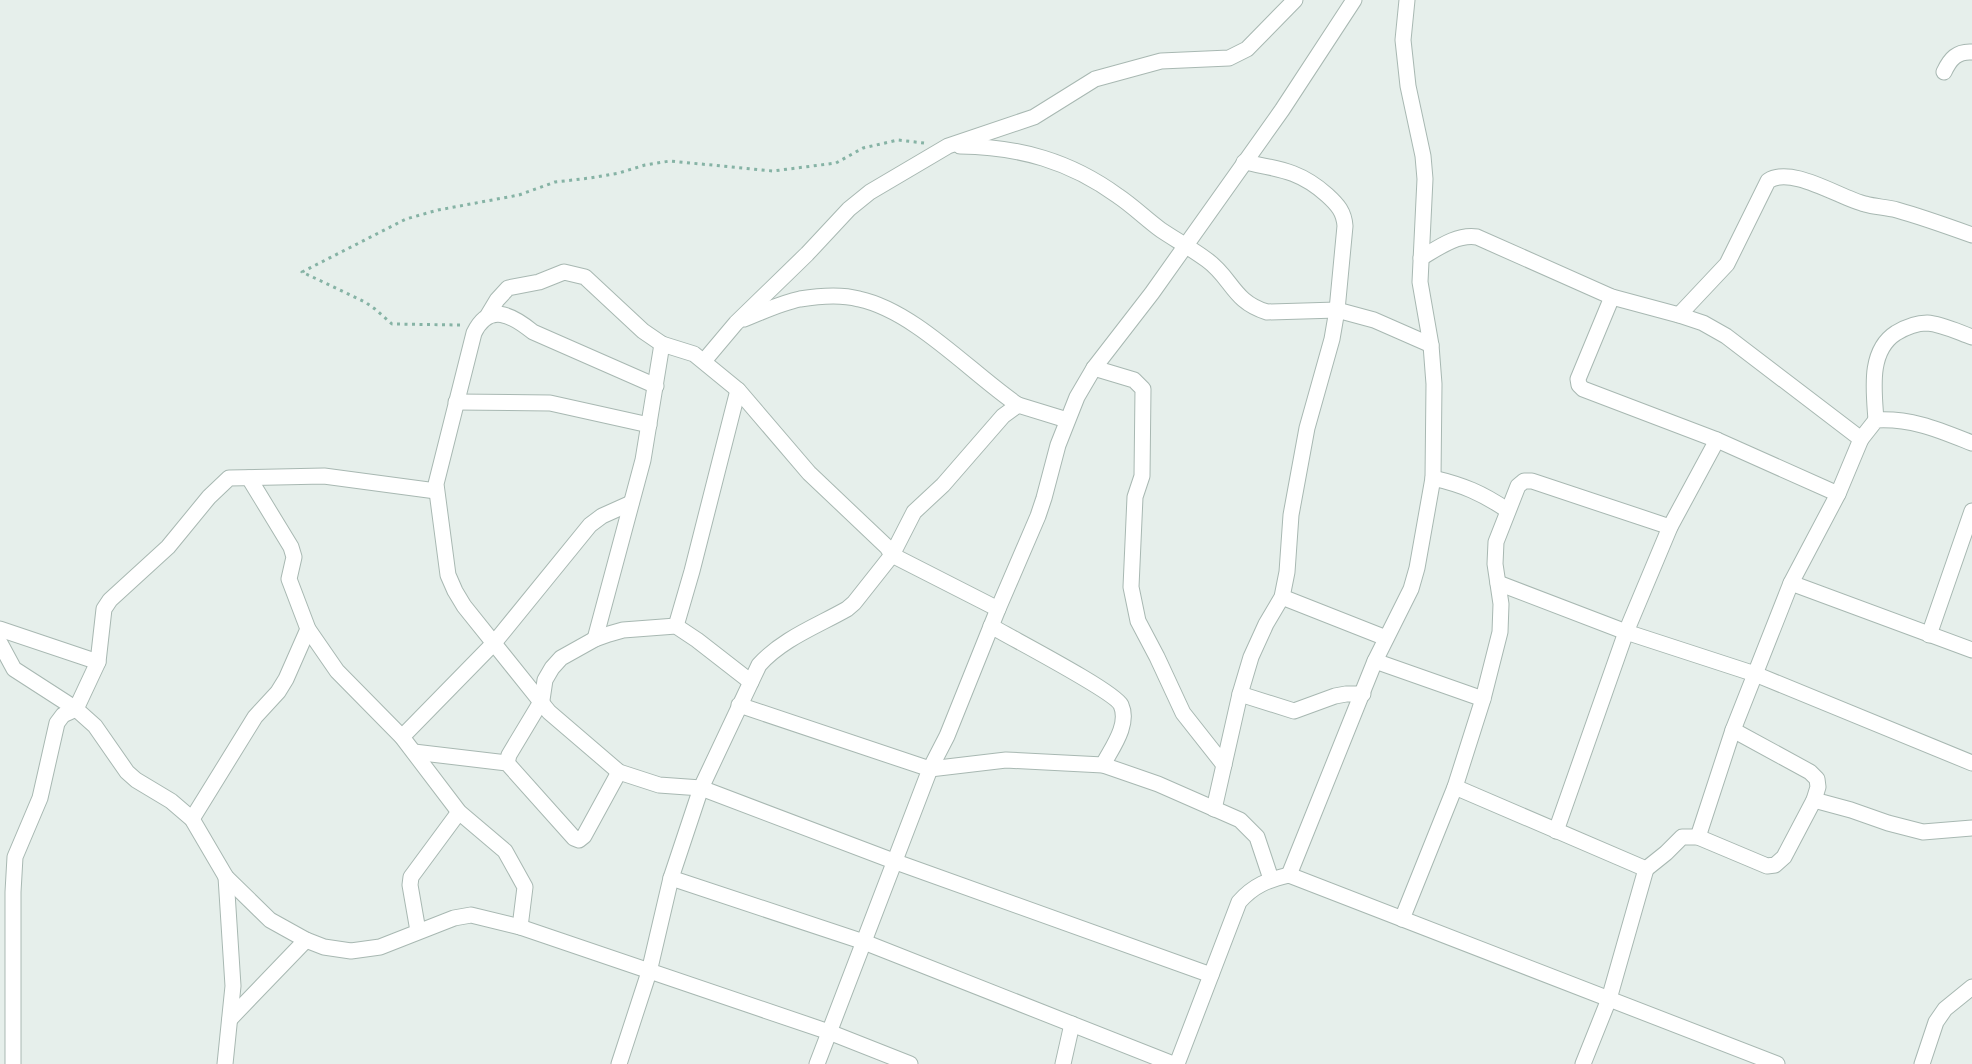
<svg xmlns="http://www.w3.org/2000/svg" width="1972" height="1064" font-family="Commissioner,sans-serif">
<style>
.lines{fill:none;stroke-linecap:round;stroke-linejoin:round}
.minor-casing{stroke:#a8b8b2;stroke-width:17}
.path{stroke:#86b3a5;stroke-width:3;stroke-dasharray:3 4.5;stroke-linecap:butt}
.minor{stroke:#fff;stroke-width:15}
</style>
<rect width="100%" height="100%" fill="#e6efeb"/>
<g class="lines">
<g class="minor-casing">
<g id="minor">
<path d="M 1944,72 C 1950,59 1957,51 1972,52"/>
<path d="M 960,146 C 1020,147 1070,161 1118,196 C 1133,206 1146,219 1161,230 C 1176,240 1192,249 1207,260 C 1232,278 1233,302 1267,312 L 1337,310 L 1374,320 L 1431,345"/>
<path d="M 1421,258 C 1438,248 1456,234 1477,237 L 1612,297 L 1679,315 L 1703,323 L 1726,336 L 1861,439 L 1838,494 L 1791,583 L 1733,730 L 1698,837"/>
<polyline points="1612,297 1578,379 1579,385 1583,389 1717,440 1838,494"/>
<polyline points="488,315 497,300 508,288 539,282 564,272 585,277 643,331 662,344 694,354 738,390 809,473 887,547 892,555 998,609"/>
<path d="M 1679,315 L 1727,264 L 1768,181 C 1791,165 1840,198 1865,204 C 1875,207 1886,207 1897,210 C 1922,217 1947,226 1972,235"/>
<path d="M 744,319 C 762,312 781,303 800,299 C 818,296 841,294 859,299 C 915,311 971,373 1018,405"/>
<polyline points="704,361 736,323 807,254 849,209 870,192 948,146 1034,117 1095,79 1161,61 1229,58 1247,49 1295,0"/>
<polyline points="1094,368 1134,380 1143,389 1142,476 1135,497 1131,587 1138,621 1157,657 1183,713 1224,765"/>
<path d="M 656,386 L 533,332 C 512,315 489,302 474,333 L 436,484 L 448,575 L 455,591 L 464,606 L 549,712 L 619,772 L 659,785 L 701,788 L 896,862 L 1211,975"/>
<polyline points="456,402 550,403 649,425"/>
<path d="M 1876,420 C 1874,391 1868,351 1896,333 C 1906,327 1915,323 1927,323 C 1942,324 1958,332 1972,337"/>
<path d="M 1861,439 L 1876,420 C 1912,418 1939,430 1972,443"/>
<polyline points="249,478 291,547 294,557 289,579 308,629 337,671 402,737 459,812 505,851 525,887 520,927"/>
<path d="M 1433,478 C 1463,485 1482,493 1507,510"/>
<polyline points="1498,583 1626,632 1755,674 1972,763"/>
<polyline points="1791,583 1972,650"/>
<polyline points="1282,597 1386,638"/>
<polyline points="676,626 692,571 738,390"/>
<path d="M 991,626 C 1011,638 1114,691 1121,705 C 1130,725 1111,749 1103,765"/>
<polyline points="0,629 98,662"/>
<polyline points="1929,635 1972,511"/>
<polyline points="595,639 643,460 662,344"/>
<polyline points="0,643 14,669 76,709 95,726 127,772 136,780 171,801 192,819 226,877 270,920 306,940 324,947 351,951 380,947 454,918 471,915 520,927 829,1032 910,1064"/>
<polyline points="1375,661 1483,699"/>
<polyline points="1240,694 1294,711 1335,696 1346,694 1363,694"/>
<polyline points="739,705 930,769 1006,760 1103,765 1158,784 1240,820 1257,837 1271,879"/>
<polyline points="402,737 494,643 590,525 602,516 631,503"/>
<polyline points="414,752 507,763 574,838 579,840 584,836 619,772"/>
<polyline points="507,763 509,755 542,700 545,680 552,668 561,658 595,639 609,634 623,630 676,626 697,640 751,682"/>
<polyline points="1455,787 1646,869 1609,999 1583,1064"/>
<polyline points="1814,800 1851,810 1888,823 1923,832 1972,828"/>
<path d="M 1214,809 L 1240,694 L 1251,657 L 1266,624 L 1282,597 L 1287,572 L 1291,515 L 1307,428 L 1332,339 L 1337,310 L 1345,226 C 1344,212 1338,205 1327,195 C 1299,170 1278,169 1244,162"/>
<polyline points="192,819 255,717 278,692 286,679 308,629"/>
<polyline points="1556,831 1626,632 1670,527 1717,440"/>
<polyline points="1646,869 1666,853 1682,837 1698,837 1767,866 1775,865 1784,857 1814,800 1818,787 1817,779 1810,772 1733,730"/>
<polyline points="1289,875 1375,661 1411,589 1417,568 1433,478 1434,384 1431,345 1420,282 1425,179 1423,156 1408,86 1403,40 1407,0"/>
<polyline points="671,878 864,942 1173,1064"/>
<polyline points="1402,919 1455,787 1483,699 1500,632 1501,604 1495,564 1496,542 1518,486 1524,481 1532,481 1670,527"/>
<polyline points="418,931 410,885 411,877 459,812"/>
<polyline points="230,1019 306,940"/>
<polyline points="13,1064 13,892 15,857 40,798 57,723 63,715 76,709 98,662 104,609 110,600 168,547 209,497 229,478 324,476 436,491"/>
<polyline points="225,1064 233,986 226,877"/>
<path d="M 619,1064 L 649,972 L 671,878 L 701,788 L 759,665 C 782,639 817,626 847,609 L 854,603 L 892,555 L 914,512 L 943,485 L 1003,416 L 1018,405 L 1067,420"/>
<polyline points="817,1064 930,769 947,736 998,609 1038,516 1044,498 1058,445 1077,397 1094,368 1152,293 1282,110 1354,0"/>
<polyline points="1063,1064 1072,1024"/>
<path d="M 1177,1064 L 1239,902 C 1254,885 1268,880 1289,875 L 1777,1064"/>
<polyline points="1922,1064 1936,1022 1945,1009 1972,987"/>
</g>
</g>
<polyline class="path" points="460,325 392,324 375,309 365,302 302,272 406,219 438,210 519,195 555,182 590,178 619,173 645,165 670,161 773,171 836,163 863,148 898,140 924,143"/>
<use href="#minor" class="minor"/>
</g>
</svg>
